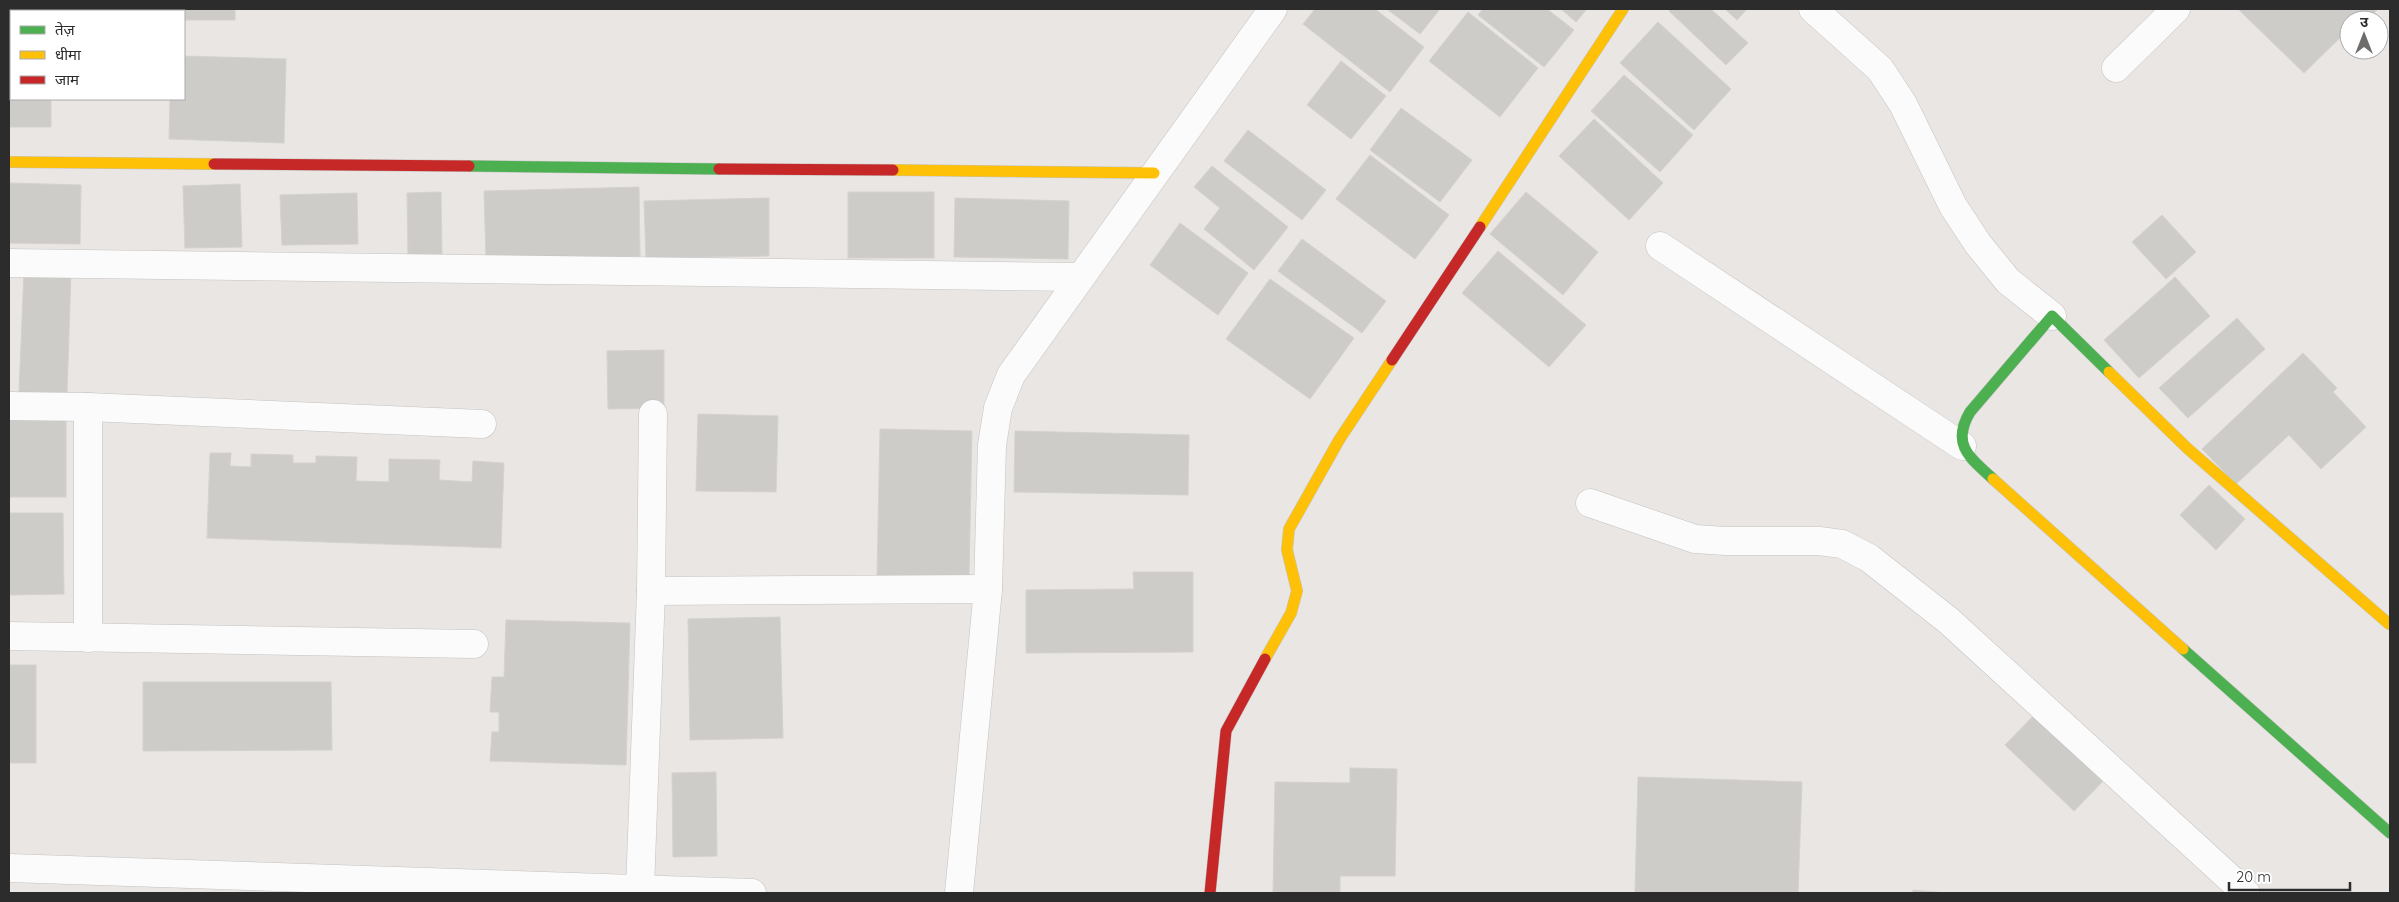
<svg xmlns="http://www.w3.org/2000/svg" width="2399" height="902" font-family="Quicksand,'Noto Sans Devanagari',sans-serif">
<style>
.building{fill:#ceccc9;stroke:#d4d1cf}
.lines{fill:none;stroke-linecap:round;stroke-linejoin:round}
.street-casing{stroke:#c4c3c2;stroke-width:29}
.fast-casing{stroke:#c4c3c2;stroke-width:12}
.slow-casing{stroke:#c4c3c2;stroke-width:12}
.jam-casing{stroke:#c4c3c2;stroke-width:12}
.street{stroke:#fcfbfb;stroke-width:28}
.fast{stroke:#4caf50;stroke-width:11}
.slow{stroke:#ffc107;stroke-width:11}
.jam{stroke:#c62828;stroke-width:11}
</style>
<rect width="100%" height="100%" fill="#e9e6e3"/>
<g class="building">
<polygon points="162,9 235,9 235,20 184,20 184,11 162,11"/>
<polygon points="1315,9 1375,9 1424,47 1390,92 1303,24"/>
<polygon points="1387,9 1440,9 1420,34"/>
<polygon points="1483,9 1547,9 1574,30 1544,67 1478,15"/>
<polygon points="1561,9 1587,9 1576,22"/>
<polygon points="1671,9 1711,9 1748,43 1726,65 1669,11"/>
<polygon points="1725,9 1747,9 1737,20"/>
<polygon points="2238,9 2378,9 2367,20 2349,20 2349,29 2304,73"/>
<polygon points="1468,12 1538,68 1500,117 1429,61"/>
<polygon points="1658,22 1731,89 1694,130 1620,63"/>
<polygon points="9,25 11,25 11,99 51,99 51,127 9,127"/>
<polygon points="184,56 286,59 284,143 169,139 170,99 184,99"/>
<polygon points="1341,61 1386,96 1351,139 1307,105"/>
<polygon points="1624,75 1693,135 1660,172 1591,111"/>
<polygon points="1401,108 1472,160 1440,202 1370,150"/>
<polygon points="1594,119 1663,183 1629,220 1559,156"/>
<polygon points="1248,130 1326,190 1302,220 1224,161"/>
<polygon points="1370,155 1449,215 1415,259 1336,199"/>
<polygon points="1212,166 1288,227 1254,270 1204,229 1220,208 1194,187"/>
<polygon points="9,183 81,185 80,244 9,243"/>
<polygon points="240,184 242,247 185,248 183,186"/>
<polygon points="639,187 640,256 486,260 484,191"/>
<polygon points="441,192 442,256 408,256 407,193"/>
<rect x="848" y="192" width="86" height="66"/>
<polygon points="1526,192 1598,252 1563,295 1490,234"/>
<polygon points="357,193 358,244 282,245 280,195"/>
<polygon points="769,198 769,256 646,258 644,201"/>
<polygon points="955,198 1069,201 1068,259 954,257"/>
<polygon points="2162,215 2196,252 2166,279 2132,242"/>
<polygon points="1180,223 1248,273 1218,315 1150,265"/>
<polygon points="1302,239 1386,301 1362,333 1278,271"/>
<polygon points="1498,251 1586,325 1549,367 1462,293"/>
<polygon points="24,271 71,273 67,394 19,392"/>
<polygon points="2175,277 2210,316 2139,378 2104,340"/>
<polygon points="1270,279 1354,338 1310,399 1226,339"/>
<polygon points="2237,318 2265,349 2188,418 2159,388"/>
<polygon points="664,350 664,408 608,409 607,351"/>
<polygon points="2303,353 2337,388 2333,392 2366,427 2321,469 2289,435 2236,484 2202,449"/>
<polygon points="698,414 778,416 776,492 696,491"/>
<rect x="9" y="420" width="57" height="77"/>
<polygon points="880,429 972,431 969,578 877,576"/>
<polygon points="1015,431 1189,435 1188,495 1014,492"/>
<polygon points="210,453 231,453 230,466 251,467 251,454 293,455 293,463 316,463 316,456 357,457 356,481 389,482 389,459 440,460 439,480 472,482 473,461 504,463 501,548 207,538"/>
<polygon points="2209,485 2245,519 2216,550 2180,515"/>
<polygon points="9,513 63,513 64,594 9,595"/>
<polygon points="1133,572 1193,572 1193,652 1026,653 1026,590 1134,589"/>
<polygon points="780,617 783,738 690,740 688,619"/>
<polygon points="506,620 630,623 626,765 490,761 492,732 499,732 499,712 490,712 492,677 504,677"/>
<rect x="9" y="665" width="27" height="98"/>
<polygon points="143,682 331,682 332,750 143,751"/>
<polygon points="2041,708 2110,774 2074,811 2005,745"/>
<polygon points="1350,768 1397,769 1395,876 1340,876 1340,893 1273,893 1275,782 1350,783"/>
<polygon points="716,772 717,856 673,857 672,773"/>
<polygon points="1638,777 1802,782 1798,893 1635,893"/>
<polygon points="1913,890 1946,893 1913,893"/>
</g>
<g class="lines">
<g class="street-casing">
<g id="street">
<polyline points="1813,9 1880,69 1903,104 1953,206 1978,244 2008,281 2052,316"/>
<polyline points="2116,68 2176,9"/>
<polyline points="1660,246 1962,446"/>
<polyline points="9,263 1080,277"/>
<polyline points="9,406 88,407 482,424"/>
<polyline points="88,407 88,638"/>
<polyline points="1590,503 1695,539 1726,541 1819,541 1842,544 1869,558 1949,621 2246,893"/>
<polyline points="651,591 988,589"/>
<polyline points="9,636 474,644"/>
<polyline points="9,868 752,893"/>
<polyline points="640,889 651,591 653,414"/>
<polyline points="959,893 988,589 992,445 998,408 1011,375 1273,9"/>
</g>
</g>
<g class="fast-casing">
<g id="fast">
<polyline points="469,166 719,169"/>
<path d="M 1993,479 C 1969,457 1951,444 1970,412 L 2052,316 L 2109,372"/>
<polyline points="2183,649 2390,833"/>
</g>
</g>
<g class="slow-casing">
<g id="slow">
<polyline points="9,162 214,164"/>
<polyline points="893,170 1154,173"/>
<polyline points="1480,227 1623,9"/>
<polyline points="2109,372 2187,448 2389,624"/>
<polyline points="1993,479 2183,649"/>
<polyline points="1265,659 1291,613 1297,591 1287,550 1289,529 1339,440 1392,360"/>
</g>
</g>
<g class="jam-casing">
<g id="jam">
<polyline points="214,164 469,166"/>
<polyline points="719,169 893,170"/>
<polyline points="1392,360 1480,227"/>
<polyline points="1210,893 1226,731 1265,659"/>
</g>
</g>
<use href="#street" class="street"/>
<use href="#fast" class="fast"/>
<use href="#slow" class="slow"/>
<use href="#jam" class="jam"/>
</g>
<rect width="2399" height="902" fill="none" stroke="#2c2c2c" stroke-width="20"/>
<rect x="10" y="10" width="175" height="90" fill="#ffffff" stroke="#ababab"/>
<rect x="20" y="26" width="25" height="8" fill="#4caf50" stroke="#ababab"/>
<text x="55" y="35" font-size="15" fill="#2c2c2c">तेज़</text>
<rect x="20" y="51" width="25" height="8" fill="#ffc107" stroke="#ababab"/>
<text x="55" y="60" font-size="15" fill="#2c2c2c">धीमा</text>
<rect x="20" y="76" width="25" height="8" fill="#c62828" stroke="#ababab"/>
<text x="55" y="85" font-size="15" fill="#2c2c2c">जाम</text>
<g transform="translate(2364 35)"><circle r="24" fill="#ffffff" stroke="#ababab"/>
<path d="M0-4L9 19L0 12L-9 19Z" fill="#6e6d6c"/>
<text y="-8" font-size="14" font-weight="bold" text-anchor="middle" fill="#2c2c2c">उ</text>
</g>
<path d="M2229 882v8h121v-8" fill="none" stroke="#2c2c2c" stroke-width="2.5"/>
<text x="2236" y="882" font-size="15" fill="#2c2c2c" stroke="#ffffff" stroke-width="4" paint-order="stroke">20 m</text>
</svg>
